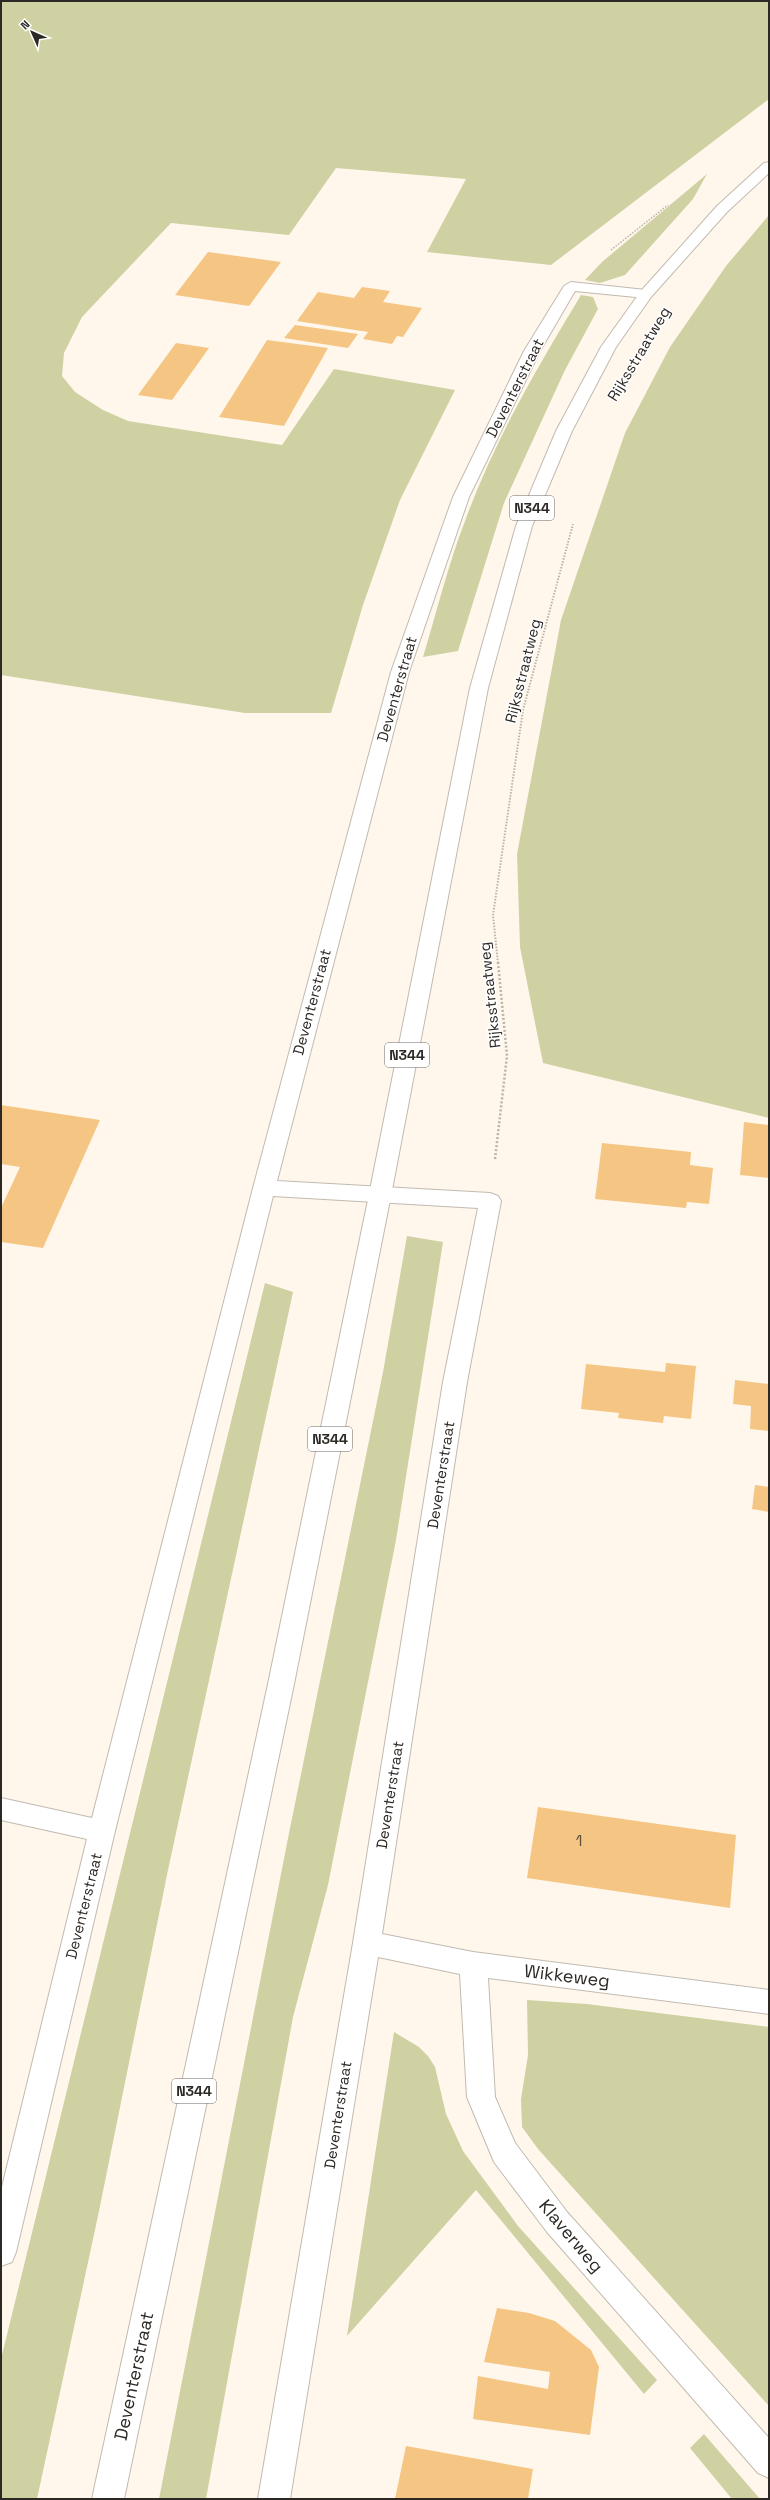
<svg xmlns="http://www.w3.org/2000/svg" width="770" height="2500" font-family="'Space Grotesk',sans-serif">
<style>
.green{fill:#cfd1a3}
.building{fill:#f5c683}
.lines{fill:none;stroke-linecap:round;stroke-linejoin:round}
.street-casing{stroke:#c1bab0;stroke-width:2}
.primary-casing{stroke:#c1bab0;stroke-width:2}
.path-far2{stroke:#b9b3aa;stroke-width:1.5;stroke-dasharray:1.5 1.5;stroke-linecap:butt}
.path-far1{stroke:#b9b3aa;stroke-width:2;stroke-dasharray:1.5 1.5;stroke-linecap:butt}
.path{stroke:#b9b3aa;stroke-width:2.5;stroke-dasharray:2 2;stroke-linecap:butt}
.street{fill:#fff;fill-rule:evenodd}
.primary{fill:#fff;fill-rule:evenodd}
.labels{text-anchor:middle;stroke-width:3;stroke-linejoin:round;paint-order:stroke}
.shield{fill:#fff;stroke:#6b6966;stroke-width:1}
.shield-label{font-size:14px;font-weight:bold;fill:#2c2925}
.street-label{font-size:15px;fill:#2c2925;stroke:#fff}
.near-number-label{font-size:16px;fill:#5e503c}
.near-street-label{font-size:18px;fill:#2c2925;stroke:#fff}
</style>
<rect width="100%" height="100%" fill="#fff7ec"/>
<g class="green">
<polygon points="1,1 769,1 769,99 551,265 427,252 466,179 336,168 289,235 171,223 82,317 64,353 62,376 75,392 103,410 128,421 282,445 334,369 455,390 400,500 363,605 331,713 245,713 1,675"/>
<polygon points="707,174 693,199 625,275 600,283 585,280 602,262"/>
<polygon points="769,215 769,1118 543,1063 520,947 517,854 561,620 625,433 670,347 726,266"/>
<path d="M 581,295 L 593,297 L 598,309 L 565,370 L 504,503 L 458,651 L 423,657 C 437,611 448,565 465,521 C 494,441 537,368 581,295 Z"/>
<polygon points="407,1236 443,1242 396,1540 328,1885 293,2017 206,2499 159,2499 289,1833 383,1372"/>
<polygon points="265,1283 293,1292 168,1870 98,2216 37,2499 1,2499 1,2359"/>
<polygon points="527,2000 587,2004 769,2027 769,2406 538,2149 522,2127 521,2099 528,2055"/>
<polygon points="394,2032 419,2047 428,2056 435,2067 446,2114 463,2151 518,2226 657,2380 644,2394 476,2190 347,2336"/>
<polygon points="704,2434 760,2499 732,2499 690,2448"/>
</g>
<g class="building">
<polygon points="208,252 281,262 249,306 175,295"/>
<polygon points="362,287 390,291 383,302 422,308 403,337 397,336 392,344 363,339 368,332 297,321 318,292 354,298"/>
<polygon points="295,325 358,334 348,348 284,338"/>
<polygon points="267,340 328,348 284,426 219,417"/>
<polygon points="176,343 209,348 172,400 138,395"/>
<polygon points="1,1105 100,1120 43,1248 1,1242 1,1208 20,1167 1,1164"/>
<polygon points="744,1122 769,1125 769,1178 740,1175"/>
<polygon points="602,1143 691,1152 690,1165 713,1168 709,1204 687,1202 686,1208 595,1199"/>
<polygon points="666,1363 696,1366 691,1419 664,1416 663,1423 618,1418 619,1413 581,1409 586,1364 665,1372"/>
<polygon points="735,1380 769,1384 769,1431 750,1429 751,1406 733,1404"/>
<polygon points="755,1485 769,1487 769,1512 752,1509"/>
<polygon points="538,1807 736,1835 730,1908 527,1878"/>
<polygon points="497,2308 529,2313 555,2321 591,2350 599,2367 590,2435 473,2419 478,2376 548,2389 550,2372 484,2362"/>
<polygon points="406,2446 533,2469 528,2499 395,2499"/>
</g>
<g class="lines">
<g class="street-casing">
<polygon id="street" points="571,282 646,290 653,294 646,298 575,291 540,351 469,497 409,672 277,1181 490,1193 498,1196 501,1201 467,1382 382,1934 473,1952 769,1990 769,2014 488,1978 495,2097 515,2143 567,2212 769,2438 769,2478 758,2473 547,2232 494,2162 467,2097 460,1974 378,1957 290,2499 258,2499 353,1943 443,1382 478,1208 273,1196 115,1831 16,2252 12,2262 1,2266 1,2191 87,1839 1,1820 1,1798 92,1818 253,1188 391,672 453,497 524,351 564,286"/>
</g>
<g class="primary-casing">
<polygon id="primary" points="769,162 769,173 727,212 651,297 616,347 572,431 532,526 488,688 391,1195 294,1684 124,2499 92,2499 268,1684 369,1195 470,688 516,526 556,431 601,347 641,291 717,206 764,163"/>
</g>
<polyline class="path-far2" points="611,250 668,205"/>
<polyline class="path-far1" points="498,963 493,915 523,710 573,524"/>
<polyline class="path" points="495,1159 507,1056 498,962"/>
<use href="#street" class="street"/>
<use href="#primary" class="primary"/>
</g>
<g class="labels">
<g class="shield">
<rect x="510" y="496" width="44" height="24" rx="3"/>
<rect x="385" y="1043" width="44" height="24" rx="3"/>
<rect x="308" y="1427" width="44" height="24" rx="3"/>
<rect x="172" y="2079" width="44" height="24" rx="3"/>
</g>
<g class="shield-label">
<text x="532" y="513">N344</text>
<text x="407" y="1060">N344</text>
<text x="330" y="1444">N344</text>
<text x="194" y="2096">N344</text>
</g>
<g class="street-label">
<text transform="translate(639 354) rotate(-59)" y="5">Rijksstraatweg</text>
<text transform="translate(515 388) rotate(-63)" y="5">Deventerstraat</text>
<text transform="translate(523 671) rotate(-76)" y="5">Rijksstraatweg</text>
<text transform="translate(397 689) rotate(-74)" y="5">Deventerstraat</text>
<text transform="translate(490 995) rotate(-96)" y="5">Rijksstraatweg</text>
<text transform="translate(312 1002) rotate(-75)" y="5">Deventerstraat</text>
<text transform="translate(441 1475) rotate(-81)" y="5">Deventerstraat</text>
<text transform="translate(390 1795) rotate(-81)" y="5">Deventerstraat</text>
<text transform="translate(84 1906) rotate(-76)" y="5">Deventerstraat</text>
<text transform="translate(338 2115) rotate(-81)" y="5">Deventerstraat</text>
</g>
<g class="near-number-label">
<text x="579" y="1846">1</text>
</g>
<g class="near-street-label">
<text transform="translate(567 1976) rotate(7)" y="6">Wikkeweg</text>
<text transform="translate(571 2236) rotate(50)" y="6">Klaverweg</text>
<text transform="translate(134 2376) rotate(-78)" y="6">Deventerstraat</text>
</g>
</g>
<rect width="770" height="2500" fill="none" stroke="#2c2925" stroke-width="4"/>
<g transform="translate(32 32) rotate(315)" stroke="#ffffff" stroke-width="3" paint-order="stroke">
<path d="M0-3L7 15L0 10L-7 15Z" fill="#2c2925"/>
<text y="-6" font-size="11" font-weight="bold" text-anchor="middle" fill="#2c2925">N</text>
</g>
</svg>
